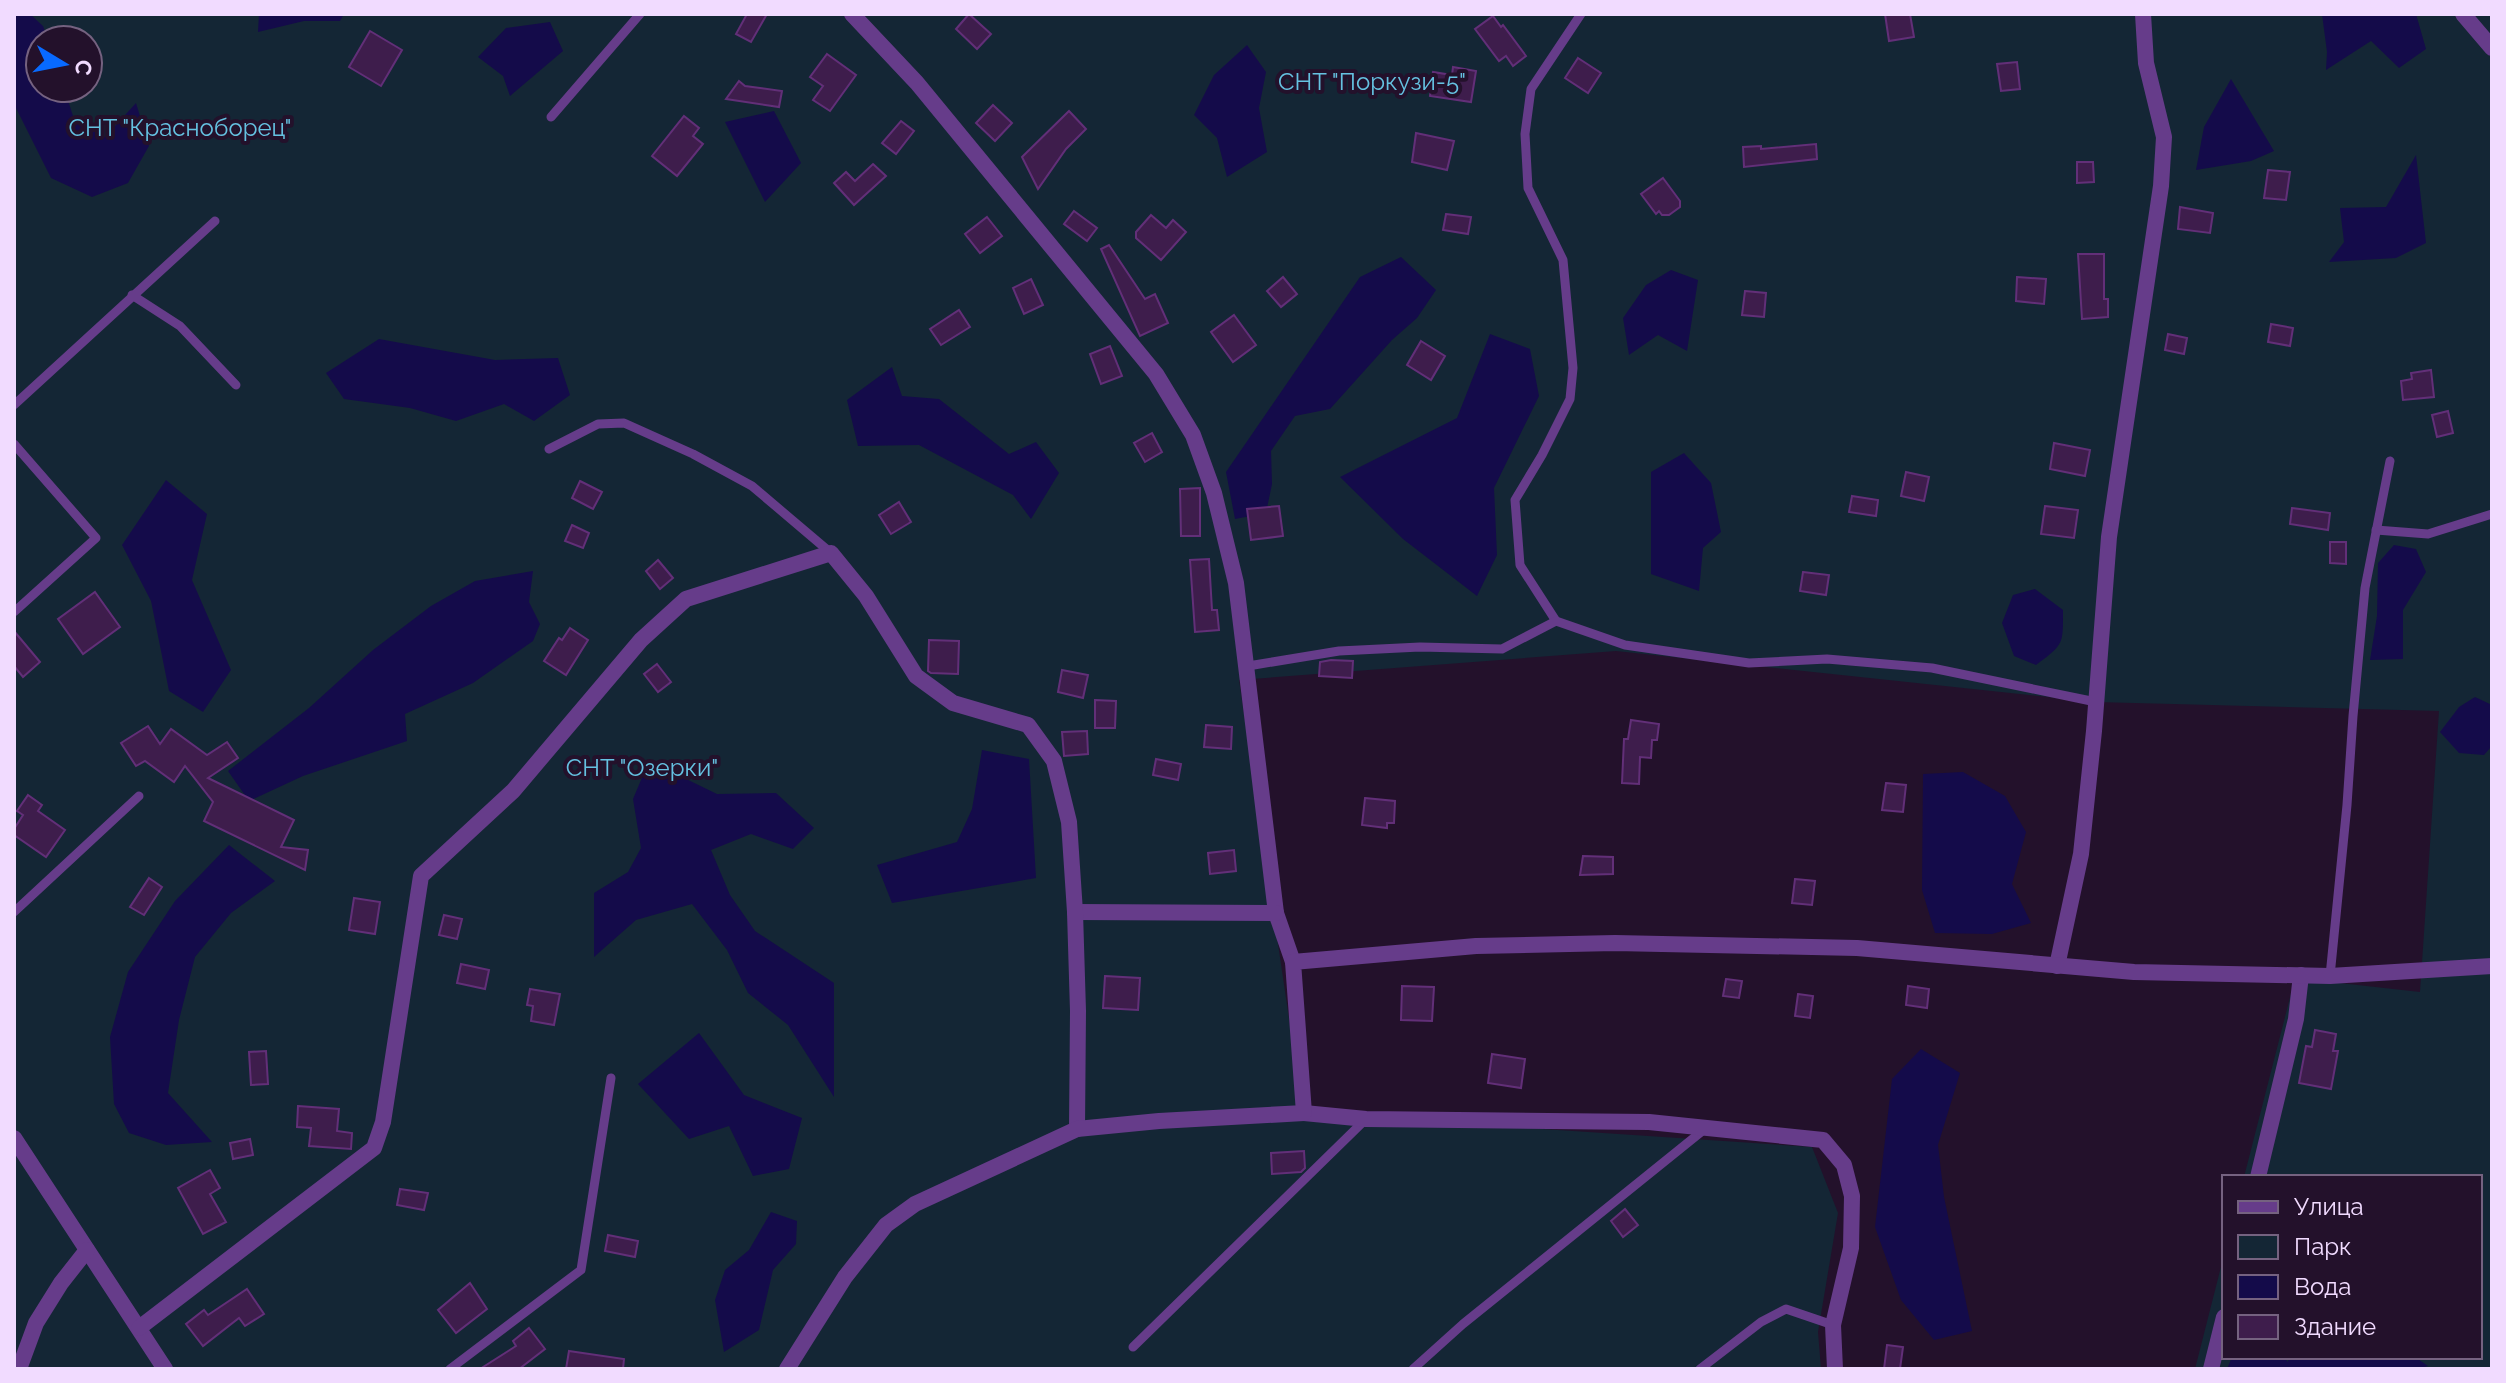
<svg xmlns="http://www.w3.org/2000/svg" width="2506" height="1383" font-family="Raleway,sans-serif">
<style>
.green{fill:#142635;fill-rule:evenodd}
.water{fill:#140b4a}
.building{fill:#3e1d4c;stroke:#622f78;stroke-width:2}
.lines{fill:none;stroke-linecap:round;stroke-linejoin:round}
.lane{stroke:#663c8a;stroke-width:9}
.street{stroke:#663c8a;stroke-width:16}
.labels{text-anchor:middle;stroke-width:8;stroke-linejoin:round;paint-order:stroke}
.park-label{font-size:24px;fill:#65c2e1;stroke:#23112b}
</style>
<rect width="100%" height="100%" fill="#23112b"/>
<path class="green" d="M 14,14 L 2492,14 L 2492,1369 L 2195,1369 L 2224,1255 L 2224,1357 L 2480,1357 L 2480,1177 L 2244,1177 L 2295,978 L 2420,992 L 2439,711 L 2096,702 L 1616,651 L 1239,680 L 1303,1113 L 1812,1147 L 1838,1213 L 1818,1332 L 1821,1369 L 14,1369 ZM 40,40 L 88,40 L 88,88 L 40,88 Z"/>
<g class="water">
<polygon points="14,14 30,14 43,26 48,40 40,40 40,88 64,88 73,116 105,137 136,103 149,146 128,183 92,197 51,178 14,104"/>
<polygon points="259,14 344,14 340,21 304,21 258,32"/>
<polygon points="2322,14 2416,14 2426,49 2399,68 2371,41 2326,70 2327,52"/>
<polygon points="550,22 563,51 510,96 503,76 478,57 506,28"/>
<polygon points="1247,45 1266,72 1259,108 1267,152 1227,177 1217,138 1194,115 1214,75"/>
<polygon points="2231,79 2274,151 2251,161 2196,170 2204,127"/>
<polygon points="774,111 801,163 765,202 725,122"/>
<polygon points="2416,155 2426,243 2396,258 2329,262 2344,242 2340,208 2386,207"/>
<polygon points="1401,257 1436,290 1417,318 1392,340 1330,409 1295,416 1271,451 1272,484 1266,513 1235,519 1226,472 1360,277"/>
<polygon points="1671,270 1698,280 1687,351 1658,335 1629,355 1623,318 1646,285"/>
<polygon points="1490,334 1530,349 1539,396 1494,488 1497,555 1477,596 1403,539 1340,477 1457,418"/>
<polygon points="379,339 495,360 558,358 570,395 534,421 504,404 456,421 410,408 344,399 326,373"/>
<polygon points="892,367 902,396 939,399 1009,454 1036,442 1059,473 1031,519 1013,495 919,445 858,446 847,400"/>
<polygon points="1684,453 1711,483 1721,532 1703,548 1699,591 1651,574 1651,472"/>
<polygon points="166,480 207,514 192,580 231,670 203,712 169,691 151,601 122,545"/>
<polygon points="2394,545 2416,549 2426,572 2403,610 2403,659 2370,660 2377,616 2378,563"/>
<polygon points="533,571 529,602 540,624 533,641 473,683 405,714 407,741 303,776 249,801 228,771 309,708 373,650 431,606 475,581"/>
<path d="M 2035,589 L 2063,610 C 2063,645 2064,644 2036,665 L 2014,656 L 2002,623 L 2013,595 Z"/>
<polygon points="2475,697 2492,705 2492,746 2484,755 2459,753 2440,732 2459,707"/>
<polygon points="982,750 1029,759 1036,878 892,903 877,865 957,842 972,809"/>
<polygon points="649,761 717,794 776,793 814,828 793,849 751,834 711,850 730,895 755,931 834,983 834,1097 788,1025 748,993 727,950 692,904 636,920 594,957 594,893 628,872 641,848 633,799"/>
<polygon points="1963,772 2005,796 2026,832 2012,884 2031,923 1992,934 1935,933 1922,890 1923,774"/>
<polygon points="229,845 275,881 231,913 195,957 179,1020 168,1093 212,1142 166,1145 129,1133 114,1104 110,1037 128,972 175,901"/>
<polygon points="699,1033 744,1095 802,1118 789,1169 753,1176 729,1126 689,1139 638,1084"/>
<polygon points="1921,1049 1960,1073 1938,1145 1944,1197 1972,1331 1934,1340 1901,1300 1875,1227 1892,1079"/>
<polygon points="771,1212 797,1221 796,1244 773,1270 759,1330 724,1352 715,1300 725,1270 749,1250"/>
<polygon points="2232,1357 2286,1357 2287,1362 2291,1357 2415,1357 2428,1366 2416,1369 2227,1369"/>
</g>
<g class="building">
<polygon points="747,14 767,14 751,42 736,34"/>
<polygon points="969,14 991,34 977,49 956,29"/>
<polygon points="1885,14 1910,14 1914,37 1889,41"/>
<polygon points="1493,16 1501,27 1503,25 1526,56 1513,66 1506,56 1499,61 1475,29"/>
<polygon points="370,31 402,50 381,86 349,67"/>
<polygon points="827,54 856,75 830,111 813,100 823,86 810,77"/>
<polygon points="1578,58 1601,73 1588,93 1565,78"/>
<polygon points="2017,62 2020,89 2001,91 1997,64"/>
<polygon points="1453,67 1476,71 1471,102 1430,96 1433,72 1452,75"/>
<polygon points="739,81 745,86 782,91 779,107 726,99"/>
<polygon points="993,105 1012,123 995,141 976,123"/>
<polygon points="1069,111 1086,129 1066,149 1038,189 1022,157"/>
<polygon points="684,116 699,128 693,136 703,144 677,176 652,156"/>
<polygon points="901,121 914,131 896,154 882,143"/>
<polygon points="1416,133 1454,141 1447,170 1412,162"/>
<polygon points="1816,144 1817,159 1744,167 1743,147 1761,146 1761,149"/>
<polygon points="2077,162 2093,162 2094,182 2077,183"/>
<polygon points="873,164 886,176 854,205 834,183 846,172 855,181"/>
<polygon points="2268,170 2290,172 2286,200 2264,198"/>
<polygon points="1663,178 1680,201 1680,207 1669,215 1662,215 1659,211 1656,214 1641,194"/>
<polygon points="2180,207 2213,213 2210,233 2178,229"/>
<polygon points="1074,211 1097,228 1087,241 1064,224"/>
<polygon points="1446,214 1471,217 1468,234 1443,230"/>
<polygon points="1151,215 1166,228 1173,220 1186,232 1161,260 1136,238 1136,232"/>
<polygon points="987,217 1002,236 980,253 965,234"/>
<polygon points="1109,245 1145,299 1155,294 1168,323 1140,336 1101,249"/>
<polygon points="2078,254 2104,254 2104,299 2108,299 2108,317 2082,319"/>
<polygon points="1283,277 1297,294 1281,307 1267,291"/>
<polygon points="2017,277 2046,279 2044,304 2016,301"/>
<polygon points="1031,279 1043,305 1024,314 1013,288"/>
<polygon points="1745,291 1766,293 1764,317 1742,315"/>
<polygon points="959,310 970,327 941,345 930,329"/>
<polygon points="1234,315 1256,345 1233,362 1211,332"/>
<polygon points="2271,324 2293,328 2290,346 2268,342"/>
<polygon points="2168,334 2187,338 2184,354 2165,350"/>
<polygon points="1421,341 1445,356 1431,380 1407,365"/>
<polygon points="1110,346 1122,376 1101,384 1090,354"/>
<polygon points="2431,370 2434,397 2403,400 2401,381 2412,379 2411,373"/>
<polygon points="2448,411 2453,433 2437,437 2432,415"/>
<polygon points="1152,433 1162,452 1145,462 1134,443"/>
<polygon points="2054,443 2090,450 2085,476 2050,469"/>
<polygon points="1906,472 1929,477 1924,501 1901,496"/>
<polygon points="580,481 602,492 593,509 572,498"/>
<polygon points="1200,488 1200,536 1181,536 1180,489"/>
<polygon points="1852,496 1878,500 1876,516 1849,512"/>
<polygon points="899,502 911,522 891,534 879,515"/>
<polygon points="1279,506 1283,536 1251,540 1247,509"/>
<polygon points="2045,506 2078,510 2074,538 2041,534"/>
<polygon points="2292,508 2330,513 2328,530 2290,524"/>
<polygon points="572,525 589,533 583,548 565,541"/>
<polygon points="2330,542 2346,542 2346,564 2330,563"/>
<polygon points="1209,559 1212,610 1217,610 1219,630 1195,632 1190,560"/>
<polygon points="658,560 673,578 660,589 646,571"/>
<polygon points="1803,572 1829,575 1826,595 1800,591"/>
<polygon points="95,592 120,627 83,654 58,619"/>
<polygon points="570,628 588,640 566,675 544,661 559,638 562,640"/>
<polygon points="14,631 40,662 23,677 14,666"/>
<polygon points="929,640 959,641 958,674 931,673 928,671"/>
<polygon points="1331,660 1353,661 1352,678 1319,676 1320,662"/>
<polygon points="657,664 671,682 658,692 644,674"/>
<polygon points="1062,670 1088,675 1083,698 1058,692"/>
<polygon points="1095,700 1116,701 1115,728 1095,728"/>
<polygon points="1631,720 1659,724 1657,740 1652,740 1651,758 1640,757 1639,784 1622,783 1624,739 1628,739"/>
<polygon points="1206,725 1232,727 1231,749 1204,747"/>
<polygon points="148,726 160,744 171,729 207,755 227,742 238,758 208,778 294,820 281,847 308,850 305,870 204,821 213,802 185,766 174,782 145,761 136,766 121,743"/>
<polygon points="1087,731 1088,754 1064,756 1062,732"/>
<polygon points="1156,759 1181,764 1178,780 1153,775"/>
<polygon points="1886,783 1906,785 1903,812 1882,810"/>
<polygon points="28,795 42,805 38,811 65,830 46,857 14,835 14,829 23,815 17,811"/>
<polygon points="1365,798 1395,801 1394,823 1387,823 1387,828 1362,825"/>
<polygon points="1234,850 1236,871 1210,874 1208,853"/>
<polygon points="1583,856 1613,857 1613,874 1580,875"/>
<polygon points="149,878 162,887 144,915 130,907"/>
<polygon points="1795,879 1815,881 1812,905 1792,903"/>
<polygon points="354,898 380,902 375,934 349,930"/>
<polygon points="444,915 462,919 457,939 439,935"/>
<polygon points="461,964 489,970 485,989 457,983"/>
<polygon points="1105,976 1140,978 1138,1010 1103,1008"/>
<polygon points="1726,979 1742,981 1739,998 1723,996"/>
<polygon points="1402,986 1434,987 1432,1021 1401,1020"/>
<polygon points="1908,986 1929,989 1927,1008 1906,1005"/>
<polygon points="530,989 560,994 554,1025 531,1021 533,1006 527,1005"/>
<polygon points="1798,994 1813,996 1810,1018 1795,1016"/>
<polygon points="2315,1030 2336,1034 2333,1051 2338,1051 2331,1089 2299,1083 2306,1046 2312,1047"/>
<polygon points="266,1051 268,1084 251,1085 249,1052"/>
<polygon points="1492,1054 1525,1059 1521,1088 1488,1083"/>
<polygon points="298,1106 339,1109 337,1131 352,1133 351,1149 309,1146 311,1128 297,1127"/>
<polygon points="250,1139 253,1155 233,1159 230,1143"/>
<polygon points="1304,1151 1305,1168 1301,1172 1272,1174 1271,1153"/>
<polygon points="210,1170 220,1188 210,1194 226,1222 203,1234 178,1188"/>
<polygon points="400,1189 428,1193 424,1210 397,1205"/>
<polygon points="1625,1209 1638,1225 1623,1237 1611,1221"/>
<polygon points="608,1235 638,1241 635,1257 605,1251"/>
<polygon points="470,1283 487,1309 456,1333 438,1310"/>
<polygon points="247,1289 264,1314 245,1326 239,1318 203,1346 186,1324 204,1310 208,1315"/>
<polygon points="529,1328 545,1349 519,1369 480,1369 516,1346 513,1341"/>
<polygon points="1887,1345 1903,1347 1900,1369 1884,1369"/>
<polygon points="569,1351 624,1359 623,1369 566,1369"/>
</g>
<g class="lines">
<g class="lane">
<polyline points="551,117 640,14"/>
<polyline points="132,295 180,326 236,385"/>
<polyline points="14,405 215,221"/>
<polyline points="14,444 96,538 14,612"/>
<polyline points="549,449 598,424 624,423 693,454 752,486 831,553"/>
<polyline points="2376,530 2428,534 2492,514"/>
<polyline points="1556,621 1520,565 1515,500 1542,455 1570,399 1573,368 1563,260 1528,188 1525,134 1531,89 1581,14"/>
<polyline points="1248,666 1339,651 1420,647 1502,649 1556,621 1625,645 1749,663 1827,659 1932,668 2096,702"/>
<polyline points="14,912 139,796"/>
<polyline points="2330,976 2347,805 2353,716 2365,588 2390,461"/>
<polyline points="1133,1347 1366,1119"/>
<polyline points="450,1369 581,1270 611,1078"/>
<polyline points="1413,1369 1463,1324 1706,1128"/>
<polyline points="1700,1369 1761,1322 1786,1309 1833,1325"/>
</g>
<g class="street">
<polyline points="852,14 917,83 1156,374 1193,435 1214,493 1236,583 1276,913 1293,962"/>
<polyline points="2463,14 2492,48"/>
<polyline points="1075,912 1276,913"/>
<polyline points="2057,966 2081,854 2094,731 2109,537 2161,186 2164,137 2146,63 2143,14"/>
<polyline points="1304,1113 1366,1119 1649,1122 1823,1140 1844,1165 1852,1196 1851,1248 1833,1325 1835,1369"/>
<polyline points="14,1138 165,1369"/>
<polyline points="2258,1177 2296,1019 2301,975"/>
<polyline points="139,1328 374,1148 383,1122 421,876 513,791 641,640 686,599 831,553 866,596 916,676 953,703 1028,725 1054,761 1069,822 1075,912 1078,1011 1077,1129"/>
<polyline points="19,1369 36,1323 61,1283 87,1250"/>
<polyline points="787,1369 845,1277 886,1225 915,1204 1077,1129 1159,1121 1304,1113 1293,962 1476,946 1615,943 1857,948 2134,972 2330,976 2492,966"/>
<polyline points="2211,1369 2224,1317"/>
</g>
</g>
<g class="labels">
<g class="park-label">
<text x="1372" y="90">СНТ "Поркузи-5"</text>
<text x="180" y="136">СНТ "Красноборец"</text>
<text x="642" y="776">СНТ "Озерки"</text>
</g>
</g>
<rect width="2506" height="1383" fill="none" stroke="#f1dbff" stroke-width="32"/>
<rect x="2222" y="1175" width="260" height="184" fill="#23112b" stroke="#756280" stroke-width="2"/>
<rect x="2238" y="1201" width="40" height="12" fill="#663c8a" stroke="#756280" stroke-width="2"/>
<text x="2294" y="1215" font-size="24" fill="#f1dbff">Улица</text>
<rect x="2238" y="1235" width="40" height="24" fill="#142635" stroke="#756280" stroke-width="2"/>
<text x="2294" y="1255" font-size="24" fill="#f1dbff">Парк</text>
<rect x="2238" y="1275" width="40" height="24" fill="#140b4a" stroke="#756280" stroke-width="2"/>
<text x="2294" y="1295" font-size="24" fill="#f1dbff">Вода</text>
<rect x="2238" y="1315" width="40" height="24" fill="#3e1d4c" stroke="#756280" stroke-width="2"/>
<text x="2294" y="1335" font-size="24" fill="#f1dbff">Здание</text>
<g transform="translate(64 64) rotate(100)"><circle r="38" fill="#23112b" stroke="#756280" stroke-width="2"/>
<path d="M0-6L14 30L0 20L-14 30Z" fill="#086aff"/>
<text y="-12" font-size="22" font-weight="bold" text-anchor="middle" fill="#f1dbff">С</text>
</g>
</svg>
